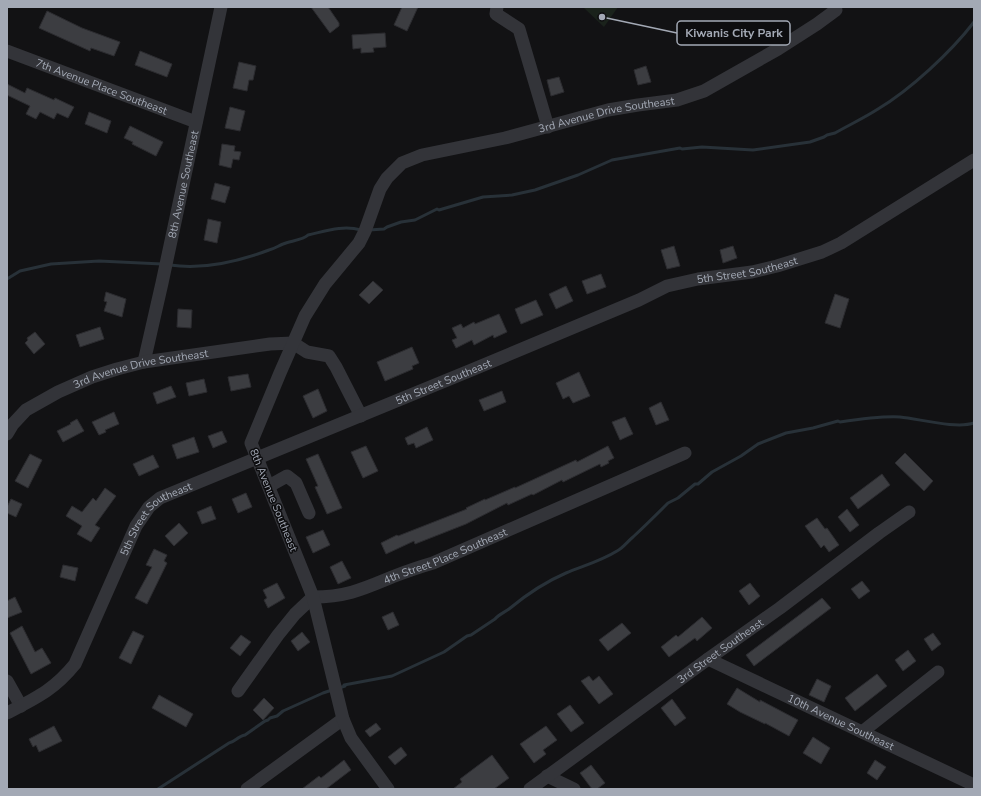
<svg xmlns="http://www.w3.org/2000/svg" width="981" height="796" font-family="'Nunito Sans',sans-serif">
<style>
.green{fill:#1a221b}
.lines{fill:none;stroke-linecap:round;stroke-linejoin:round}
.stream{stroke:#283138;stroke-width:3}
.building{fill:#3c3d41;stroke:#2c2c30}
.minor{stroke:#333439;stroke-width:13}
.labels{text-anchor:middle;stroke-width:3;stroke-linejoin:round;paint-order:stroke}
.street-label{font-size:11px;fill:#a3a9b5;stroke:#0d0d0f}
.leader{fill:none;stroke:#a3a9b5;stroke-width:1.5}
.callout-dot{fill:#a3a9b5;stroke:#0d0d0f;stroke-width:1.5}
.callout{fill:#0d0d0f;stroke:#a3a9b5;stroke-width:1.5}
.callout-label{font-size:12px;text-anchor:middle;font-weight:bold;fill:#a3a9b5}
</style>
<rect width="100%" height="100%" fill="#121214"/>
<polygon class="green" points="583,7 618,7 604,27"/>
<g class="lines">
<g class="stream">
<path d="M 369,230 L 384,229 L 387,227 L 401,222 L 415,220 L 437,209 L 439,210 L 483,197 L 512,195 L 535,190 L 578,175 L 612,160 L 680,148 L 682,149 L 702,147 L 753,150 L 810,142 L 824,137 L 827,135 L 835,133 C 849,125 864,118 878,109 C 910,90 951,52 974,22"/>
<path d="M 170,265 C 203,270 237,262 269,250 C 274,249 278,246 283,244 C 290,241 303,240 308,235 C 326,231 343,225 361,230"/>
<polyline points="7,279 20,271 51,264 99,261 162,264"/>
<path d="M 339,688 L 345,686 L 344,685 L 392,676 L 444,652 L 467,636 L 471,635 L 495,619 C 498,615 505,612 509,609 C 527,594 545,582 566,573 C 583,566 601,561 617,551 C 623,548 628,541 633,537 C 645,526 657,514 668,503 L 678,498 L 695,484 L 698,484 L 712,472 L 741,456 L 758,444 L 786,433 L 813,428 L 838,421 L 840,422 C 860,419 880,416 900,417 C 920,419 956,429 974,423"/>
<path d="M 158,789 L 229,743 C 235,742 238,736 245,735 L 265,721 L 268,720 L 270,718 L 277,716 L 283,711 L 323,693 L 332,690"/>
</g>
</g>
<g class="building">
<polygon points="311,7 328,7 339,23 339,26 330,33"/>
<polygon points="402,7 418,7 407,31 394,25"/>
<polygon points="47,11 82,28 120,42 114,56 91,48 90,51 79,46 39,28"/>
<polygon points="385,33 386,47 373,48 374,52 361,53 361,48 353,49 352,35"/>
<polygon points="140,51 172,64 167,77 135,65"/>
<polygon points="239,62 256,66 253,80 249,80 247,91 233,88"/>
<polygon points="646,66 651,82 638,85 634,70"/>
<polygon points="559,77 564,92 551,96 547,80"/>
<polygon points="7,84 25,93 27,88 54,100 55,98 74,107 68,118 57,113 54,119 40,112 36,119 26,114 30,106 7,95"/>
<polygon points="230,107 245,111 240,131 225,128"/>
<polygon points="89,112 111,121 107,133 85,124"/>
<polygon points="130,126 163,142 156,156 132,144 133,142 124,138"/>
<polygon points="222,144 235,146 234,151 241,152 239,160 233,159 231,168 219,165"/>
<polygon points="215,183 230,187 225,203 211,199"/>
<polygon points="208,219 221,222 217,243 204,240"/>
<polygon points="674,246 680,266 667,269 661,250"/>
<polygon points="733,246 737,258 723,263 720,250"/>
<polygon points="601,274 606,287 587,294 582,281"/>
<polygon points="373,281 383,290 369,304 359,295"/>
<polygon points="566,286 573,301 556,309 549,294"/>
<polygon points="106,292 126,299 122,317 104,311 107,302 104,301"/>
<polygon points="835,294 849,299 840,328 825,323"/>
<polygon points="536,300 543,315 521,324 515,309"/>
<polygon points="178,309 192,310 191,328 177,327"/>
<polygon points="499,314 507,332 494,338 493,335 474,345 472,340 456,348 452,340 457,338 452,328 461,324 463,328 474,322 475,324"/>
<polygon points="100,327 104,339 80,347 76,335"/>
<polygon points="35,332 45,344 34,354 25,343 28,340 27,338"/>
<polygon points="412,347 419,363 412,366 413,369 385,381 377,362"/>
<polygon points="579,372 590,396 573,403 569,396 563,399 556,383"/>
<polygon points="248,374 251,387 231,391 228,377"/>
<polygon points="204,379 207,392 189,396 186,383"/>
<polygon points="171,386 176,397 157,404 153,393"/>
<polygon points="318,389 327,411 313,418 303,396"/>
<polygon points="502,391 506,402 484,411 479,400"/>
<polygon points="661,402 669,420 656,425 649,408"/>
<polygon points="114,412 119,424 105,430 106,432 99,435 92,422"/>
<polygon points="625,417 633,434 620,440 612,422"/>
<polygon points="77,419 84,431 63,442 57,431 71,424 70,423"/>
<polygon points="427,427 433,440 416,448 414,443 408,445 405,438"/>
<polygon points="222,431 227,442 213,448 208,436"/>
<polygon points="194,437 199,452 177,459 172,445"/>
<polygon points="366,446 378,471 363,478 351,452"/>
<polygon points="608,446 614,458 608,461 609,463 601,467 600,464 563,482 562,480 533,495 532,494 508,505 507,503 466,524 415,544 414,541 386,554 381,543 397,535 398,536 467,509 466,508 485,499 485,500 515,487 515,488 576,460 577,462"/>
<polygon points="905,453 933,481 924,491 895,463"/>
<polygon points="30,454 42,460 28,488 15,481"/>
<polygon points="318,454 342,508 327,514 315,487 318,486 306,459"/>
<polygon points="153,455 159,467 139,476 133,464"/>
<polygon points="882,474 890,485 858,509 850,498"/>
<polygon points="105,488 116,496 95,525 100,528 91,542 77,534 82,526 66,516 72,506 82,512 93,498 96,501"/>
<polygon points="246,493 252,507 238,513 232,499"/>
<polygon points="11,499 22,504 16,517 7,513 7,507"/>
<polygon points="211,506 216,519 202,524 197,512"/>
<polygon points="847,509 859,525 850,532 838,517"/>
<polygon points="817,518 825,529 827,528 839,545 829,552 824,545 821,548 805,526"/>
<polygon points="179,523 188,533 174,546 165,536"/>
<polygon points="323,530 330,545 313,553 306,537"/>
<polygon points="154,549 167,555 164,561 167,563 147,604 135,598 152,567 146,565"/>
<polygon points="342,561 351,578 338,584 330,567"/>
<polygon points="63,565 78,568 75,581 60,577"/>
<polygon points="862,581 870,591 859,599 851,589"/>
<polygon points="277,583 285,598 268,608 264,600 267,598 263,590"/>
<polygon points="750,583 760,596 749,605 739,591"/>
<polygon points="15,597 22,612 7,618 7,601"/>
<polygon points="822,598 831,608 754,666 746,655"/>
<polygon points="393,612 399,625 388,630 382,617"/>
<polygon points="702,617 712,628 697,641 695,638 669,657 661,647 676,635 678,637"/>
<polygon points="622,623 631,633 608,651 599,640"/>
<polygon points="22,626 35,652 42,648 51,663 31,674 10,633"/>
<polygon points="133,631 144,636 131,664 119,658"/>
<polygon points="302,632 310,642 298,651 291,641"/>
<polygon points="933,633 941,644 932,651 924,639"/>
<polygon points="241,635 251,642 240,656 230,648"/>
<polygon points="908,650 916,661 903,671 895,660"/>
<polygon points="877,674 887,686 855,711 845,698"/>
<polygon points="589,676 593,681 599,676 613,694 599,704 581,681"/>
<polygon points="817,679 831,686 824,702 809,695"/>
<polygon points="737,688 760,702 760,700 798,720 789,736 765,723 765,724 740,712 727,704"/>
<polygon points="159,695 193,714 186,727 152,708"/>
<polygon points="264,698 274,708 263,720 253,710"/>
<polygon points="672,699 686,718 675,726 661,708"/>
<polygon points="570,705 584,723 571,732 557,714"/>
<polygon points="376,723 381,729 370,737 365,731"/>
<polygon points="54,726 62,741 39,752 36,745 33,747 29,739"/>
<polygon points="546,726 557,740 543,750 546,754 534,763 520,744"/>
<polygon points="813,737 830,748 821,764 803,753"/>
<polygon points="401,747 407,755 395,765 388,757"/>
<polygon points="492,755 509,778 494,789 453,789 462,782 460,779"/>
<polygon points="344,760 351,770 326,789 302,789 319,776 321,778"/>
<polygon points="875,760 886,767 877,780 867,773"/>
<polygon points="591,765 605,783 597,789 592,789 580,773"/>
</g>
<g class="lines">
<g class="minor">
<polyline points="497,7 496,14 519,29 548,127"/>
<path id="s1" d="M 7,51 L 196,122"/>
<path id="s2" d="M 144,362 L 162,283 L 221,7"/>
<path id="s3" d="M 7,434 L 13,424 L 26,410 L 58,392 L 92,377 L 117,369 L 144,362 L 270,344 L 293,343 L 307,352 L 329,356 L 336,367 L 361,416"/>
<polyline points="269,486 287,476 296,483 309,513"/>
<path id="s4" d="M 708,659 L 974,785"/>
<polyline points="7,681 21,706"/>
<path id="s5" d="M 238,691 L 278,635 L 295,614 L 313,597 C 346,597 363,589 392,577 C 405,572 419,567 433,563 L 685,453"/>
<path id="s6" d="M 7,713 C 36,698 54,690 75,664 L 136,526 L 149,507 L 160,498 L 474,369 L 639,300 L 667,286 L 698,279 L 752,272 L 777,266 L 822,252 L 841,243 L 974,160"/>
<polyline points="862,732 938,672"/>
<polyline points="547,776 574,789"/>
<polyline points="247,789 343,719"/>
<path id="s7" d="M 388,789 L 351,738 L 343,719 L 313,597 L 251,443 L 280,373 L 305,316 L 325,284 L 359,243 L 365,231 L 380,189 L 387,178 L 402,163 L 422,155 L 505,138 L 608,110 L 638,105 L 677,100 L 704,91 L 778,49 L 817,24 L 836,10"/>
<path id="s8" d="M 530,789 L 708,659 L 780,608 L 879,533 L 909,512"/>
</g>
</g>
<g class="labels">
<g class="street-label">
<text dy="4" stroke="none"><textPath href="#s1" startOffset="101">7th Avenue Place Southeast</textPath></text>
<text dy="4" stroke="none"><textPath href="#s7" startOffset="907">3rd Avenue Drive Southeast</textPath></text>
<text dy="4" stroke="none"><textPath href="#s2" startOffset="182">8th Avenue Southeast</textPath></text>
<text dy="4" stroke="none"><textPath href="#s6" startOffset="904">5th Street Southeast</textPath></text>
<text dy="4" stroke="none"><textPath href="#s3" startOffset="154">3rd Avenue Drive Southeast</textPath></text>
<text dy="4" stroke="none"><textPath href="#s6" startOffset="579">5th Street Southeast</textPath></text>
<text transform="translate(274 500) rotate(68)" y="4">8th Avenue Southeast</text>
<text dy="4" stroke="none"><textPath href="#s6" startOffset="255">5th Street Southeast</textPath></text>
<text dy="4" stroke="none"><textPath href="#s5" startOffset="260">4th Street Place Southeast</textPath></text>
<text dy="4" stroke="none"><textPath href="#s8" startOffset="235">3rd Street Southeast</textPath></text>
<text dy="4" stroke="none"><textPath href="#s4" startOffset="147">10th Avenue Southeast</textPath></text>
</g>
</g>
<path class="leader" d="M602 17L677 33"/>
<circle class="callout-dot" cx="602" cy="17" r="4"/>
<rect class="callout" x="677" y="21" width="113" height="24" rx="4"/>
<g class="callout-label">
<text x="734" y="37">Kiwanis City Park</text>
</g>
<rect width="981" height="796" fill="none" stroke="#a3a9b5" stroke-width="16"/>
</svg>
